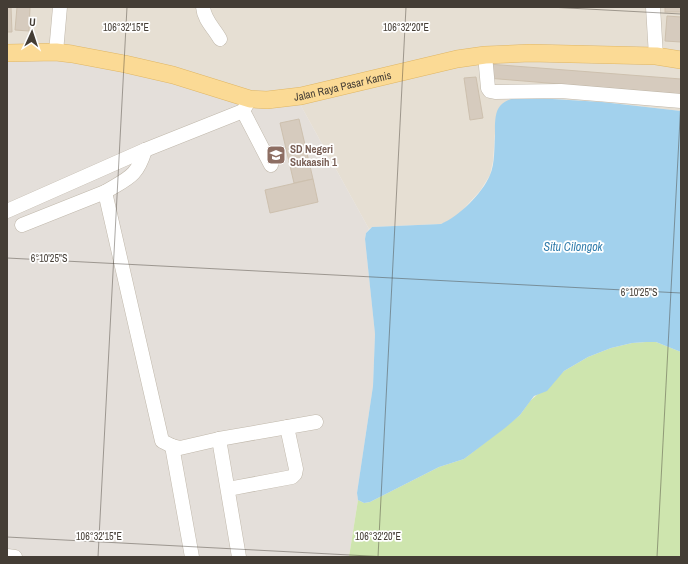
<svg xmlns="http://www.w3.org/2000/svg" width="688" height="564" font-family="'Archivo Narrow',sans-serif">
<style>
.residential{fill:#e6dfd3}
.industrial{fill:#e4dfda}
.green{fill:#cee5ae}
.water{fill:#a2d1ed}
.building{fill:#d6cbbe;stroke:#cdc0ae}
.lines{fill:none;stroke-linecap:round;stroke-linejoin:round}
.minor-casing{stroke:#c0b8ab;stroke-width:15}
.major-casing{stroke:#dfb665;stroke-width:18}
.minor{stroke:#fff;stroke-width:14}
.major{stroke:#fbda95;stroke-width:17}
.ticks{fill:none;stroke:#443d35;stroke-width:1;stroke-opacity:0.45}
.labels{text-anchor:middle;stroke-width:3.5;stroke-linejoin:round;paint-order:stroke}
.street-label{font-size:11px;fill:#443d35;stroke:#fff}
.education-label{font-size:11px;font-weight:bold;fill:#785e54;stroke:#fff;text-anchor:start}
.water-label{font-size:12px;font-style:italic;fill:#327dac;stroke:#fff}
.ticks-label{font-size:10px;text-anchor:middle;fill:#443d35;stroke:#fff;stroke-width:3.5;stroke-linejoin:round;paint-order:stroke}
</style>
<rect width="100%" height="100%" fill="#f2ede5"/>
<polygon class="residential" points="7,7 681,7 681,111 602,102 519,97 496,118 493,161 490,175 480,191 458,215 451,220 441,224 372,227 369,229 300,104 7,57"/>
<polygon class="industrial" points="59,56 300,104 369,229 366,233 365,239 375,334 373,386 357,493 358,500 349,557 7,557 7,57"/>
<polygon class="green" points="646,342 656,342 681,352 681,557 349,557 358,500 364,503 370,502 439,467 464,459 520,415 530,401 564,371 588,357 611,348 632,343"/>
<path class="water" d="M 519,97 L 602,102 L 681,111 L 681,352 L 656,342 L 646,342 L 632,343 L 611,348 L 588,357 L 564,371 L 547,391 L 534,396 L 520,415 L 505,428 L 464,459 L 439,467 L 370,502 L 364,503 L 358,500 L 357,493 L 373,386 L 375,334 L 365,239 L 366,233 L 372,227 L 441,224 C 459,216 482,194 490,175 C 495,163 494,149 495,136 C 495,127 494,113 500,106 C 505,100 512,99 519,97 Z"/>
<g class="building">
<polygon points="7,7 11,7 12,32 7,32"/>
<polygon points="17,7 30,7 29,31 15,30"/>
<rect x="665" y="7" width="16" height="5"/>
<polygon points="667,16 681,17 681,42 665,41"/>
<polygon points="488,64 681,79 681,94 487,78"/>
<polygon points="476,77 483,118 470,120 464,78"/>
<polygon points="299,119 313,179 294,183 280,123"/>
<polygon points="313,179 318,202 270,213 265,190"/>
</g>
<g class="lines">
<g class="minor-casing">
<g id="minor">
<path d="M 203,7 C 204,20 214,28 220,39"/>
<polyline points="653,7 656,56"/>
<polyline points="56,52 60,7"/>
<polyline points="485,55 488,88 490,91 495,92 561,91 681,101"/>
<polyline points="243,111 271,165"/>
<path d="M 145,150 C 137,177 128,178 105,192 L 162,441 L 172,446 L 180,448 L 219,439 L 316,422"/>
<polyline points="7,211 145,150 243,111 250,99"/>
<polyline points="22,225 105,192"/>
<polyline points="219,439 239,557"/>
<polyline points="172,446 192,557"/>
<polyline points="228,489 292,477 295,474 296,469 287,427"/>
<polyline points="7,556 15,557"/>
</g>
</g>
<g class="major-casing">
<g id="major">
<path id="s1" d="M 7,53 L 56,52 L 72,54 L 125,64 L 173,75 L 250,99 L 267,100 L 301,96 L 457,59 L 485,55 L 530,53 L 656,56 L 681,60"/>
</g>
</g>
<use href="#minor" class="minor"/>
<use href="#major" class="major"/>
</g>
<path class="ticks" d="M 549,7 L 681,14M 7,258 L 681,293M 7,537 L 388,557M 98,557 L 127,7M 378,557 L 406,7M 657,557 L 681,100"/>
<defs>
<g id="school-square" transform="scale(1)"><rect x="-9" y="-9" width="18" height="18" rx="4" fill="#8d6e63" stroke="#fff"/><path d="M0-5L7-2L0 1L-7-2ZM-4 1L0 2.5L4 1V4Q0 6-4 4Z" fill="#fff"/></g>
</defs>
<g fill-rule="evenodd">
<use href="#school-square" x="276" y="155"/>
</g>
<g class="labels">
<g class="street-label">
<text dy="4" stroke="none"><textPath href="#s1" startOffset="343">Jalan Raya Pasar Kamis</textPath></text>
</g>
<g class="education-label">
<text x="290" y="153">SD Negeri<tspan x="290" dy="13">Sukaasih 1</tspan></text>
</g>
<g class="water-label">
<text x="573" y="251">Situ Cilongok</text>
</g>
</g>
<g class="ticks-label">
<text x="126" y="31">106°32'15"E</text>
<text x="406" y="31">106°32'20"E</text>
<text x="49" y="262">6°10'25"S</text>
<text x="639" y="296">6°10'25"S</text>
<text x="99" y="540">106°32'15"E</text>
<text x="378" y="540">106°32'20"E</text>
</g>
<rect width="688" height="564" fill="none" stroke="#443d35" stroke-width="16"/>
<g transform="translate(32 32) rotate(3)" stroke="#ffffff" stroke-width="3" paint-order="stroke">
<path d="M0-3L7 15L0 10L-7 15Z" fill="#443d35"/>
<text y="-6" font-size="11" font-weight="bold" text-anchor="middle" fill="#443d35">U</text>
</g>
</svg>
